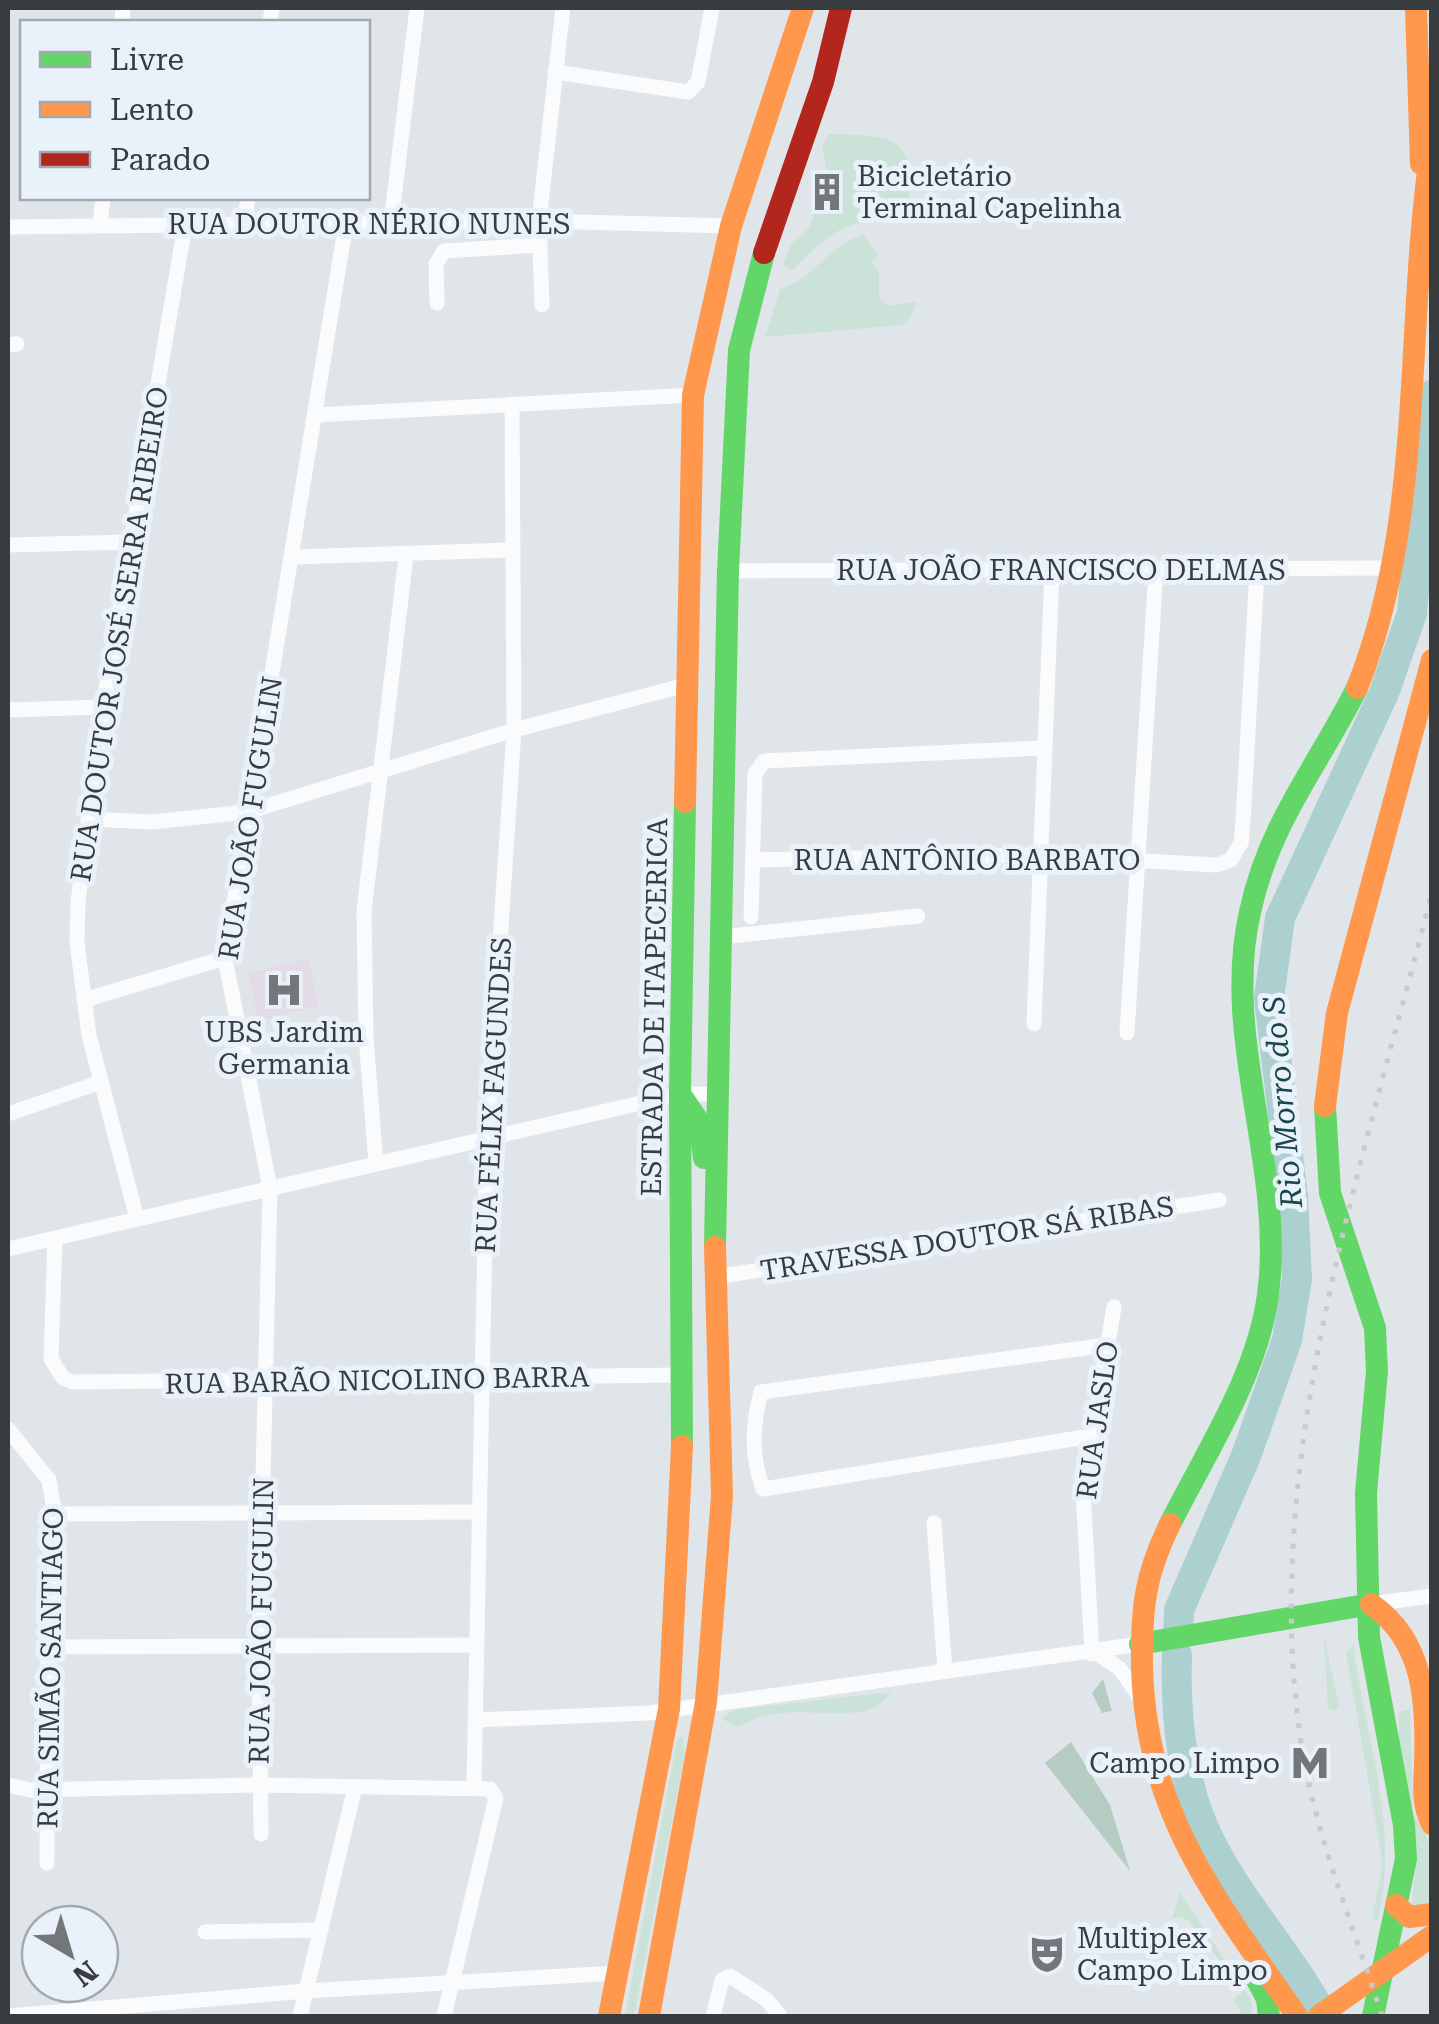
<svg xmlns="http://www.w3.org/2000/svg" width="1439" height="2024" font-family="'Roboto Serif',serif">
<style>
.education{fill:#e3dbe6}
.green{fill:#cae2d7}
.forest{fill:#b5ccc2}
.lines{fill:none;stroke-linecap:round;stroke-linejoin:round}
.river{stroke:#accfd0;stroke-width:30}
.street{stroke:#fafbfc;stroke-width:15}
.fast{stroke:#63d668;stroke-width:22}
.slow{stroke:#ff974d;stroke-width:22}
.jam{stroke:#b3261e;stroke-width:22}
.rail{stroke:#c8cacb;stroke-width:5;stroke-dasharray:5 10;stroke-linecap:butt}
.labels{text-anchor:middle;stroke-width:10;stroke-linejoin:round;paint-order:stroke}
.poi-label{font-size:28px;fill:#383c3f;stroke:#e9f2fa;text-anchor:start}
.street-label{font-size:28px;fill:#383c3f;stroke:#e9f2fa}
.water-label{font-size:30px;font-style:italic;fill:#194646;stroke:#e9f2fa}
</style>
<rect width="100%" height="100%" fill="#e0e5e9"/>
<polygon class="education" points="308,959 319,1006 259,1021 248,973"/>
<g class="green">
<path d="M 828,134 C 910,136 912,139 908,219 C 848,219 834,227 793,270 L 783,265 L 791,244 L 809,228 L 828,177 L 822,148 Z"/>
<path d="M 864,235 L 878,256 L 871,262 L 879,270 L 879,299 L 888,306 L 917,302 L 911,317 L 901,325 L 765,337 L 781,287 C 802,290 832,242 864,235 Z"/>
<polygon points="1324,1635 1339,1707 1335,1711 1328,1708"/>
<path d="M 1353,1645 C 1365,1739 1400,1825 1378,1920 L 1372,1918 L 1383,1865 L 1346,1652 Z"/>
<path d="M 892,1692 C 885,1698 876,1709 866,1711 C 819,1719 785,1701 738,1727 L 722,1719 L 733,1710 Z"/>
<polygon points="1410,1709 1413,1810 1399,1742 1399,1712"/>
<polygon points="682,1735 685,1753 634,2016 625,2016 677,1741"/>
<polygon points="1414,1815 1431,1843 1432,1907 1411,1908 1417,1859"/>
<polygon points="1180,1893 1251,2000 1252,2016 1236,2016 1241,2012 1233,2000 1243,1991 1189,1921 1181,1916 1172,1919"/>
</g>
<g class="forest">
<polygon points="1103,1679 1112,1711 1102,1713 1092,1693"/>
<polygon points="1071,1742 1110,1805 1130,1871 1045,1763"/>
</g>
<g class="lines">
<g class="river">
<polyline points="1178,1637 1179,1610 1246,1456 1287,1340 1297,1279 1293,1197 1269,998 1280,918 1384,693 1412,613 1432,395"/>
<path d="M 1177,1655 C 1175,1720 1182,1790 1214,1849 C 1245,1908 1292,1957 1323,2016"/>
</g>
<g class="street">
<polyline points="122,22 123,8"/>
<polyline points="270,22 272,8"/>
<polyline points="555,72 688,92 698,82 712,8"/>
<polyline points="244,223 248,198"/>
<polyline points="391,223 417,8"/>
<polyline points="100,225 103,198"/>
<polyline points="8,227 539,221 731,226"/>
<polyline points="437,303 436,264 444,251 540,245"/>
<polyline points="542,305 539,221 563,8"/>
<polyline points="8,345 17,344"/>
<polyline points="315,415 693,395"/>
<polyline points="8,545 130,542"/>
<polyline points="293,557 511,550"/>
<polyline points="728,571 1395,568"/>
<polyline points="8,710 103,707"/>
<polyline points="88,819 152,822 247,812 514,730 690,684"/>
<polyline points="754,860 1039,855 1217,865 1231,860 1241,843 1243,821 1257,569"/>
<polyline points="751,917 755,774 764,761 1042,748"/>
<polyline points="722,937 918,916"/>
<polyline points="84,1000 225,958"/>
<polyline points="1034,1024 1052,570"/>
<polyline points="1127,1033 1156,570"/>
<polyline points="8,1114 98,1083"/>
<polyline points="376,1164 366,1037 364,911 406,556"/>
<polyline points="137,1219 89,1035 77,943 78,902 103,707 185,225"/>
<polyline points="55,1238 51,1359 63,1378 72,1382 682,1375"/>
<polyline points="8,1249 680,1094 716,1094"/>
<polyline points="715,1277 1219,1200"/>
<polyline points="8,1429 49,1480 55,1514 48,1647 47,1863"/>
<path d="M 1091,1436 L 763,1489 C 751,1455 752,1426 761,1392 L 1107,1345"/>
<polyline points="55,1514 479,1512"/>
<polyline points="934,1523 945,1671"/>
<polyline points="1371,1604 1432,1596"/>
<polyline points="48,1647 476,1645"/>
<polyline points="1097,1653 1120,1669 1139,1696"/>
<polyline points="1092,1654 1083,1491 1114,1307"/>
<polyline points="475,1720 649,1713 1140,1644"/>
<polyline points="8,1785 30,1790 259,1785 490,1789 496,1798 444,2016"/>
<polyline points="474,1786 487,1138 514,730 512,404"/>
<polyline points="261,1834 259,1646 270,1188 225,958 346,223"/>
<polyline points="205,1932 321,1930"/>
<polyline points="8,2016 306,1991 618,1973"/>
<polyline points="300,2016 355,1787"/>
<polyline points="713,2016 722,1980 730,1976 767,2000 780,2016"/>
</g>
<g class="fast">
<polyline points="680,1094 699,1122 704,1158"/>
<polyline points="1325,1106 1330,1193 1375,1328 1377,1371 1366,1493 1369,1637 1404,1825 1406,1859 1373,2016"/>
<polyline points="715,1247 728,571 739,350 764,253"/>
<polyline points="682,1446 680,1094 685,802"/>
<path d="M 1170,1524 C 1206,1452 1257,1376 1268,1295 C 1285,1167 1221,1039 1250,912 C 1269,823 1318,766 1357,688"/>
<polyline points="1140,1644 1371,1604"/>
<polyline points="1254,1974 1267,1999 1269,2016"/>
</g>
<g class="slow">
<polyline points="1416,8 1421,164"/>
<path d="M 1357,688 C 1426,516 1404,324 1432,143"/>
<polyline points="685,802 693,395 731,226 803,8"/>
<polyline points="1325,1106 1337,1013 1432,660"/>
<path d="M 1170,1524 C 1145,1575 1141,1608 1142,1665 C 1145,1813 1216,1899 1297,2016"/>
<path d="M 1371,1604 C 1425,1641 1427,1703 1425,1764 C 1424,1786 1422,1804 1432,1824"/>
<polyline points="1396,1905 1409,1917 1432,1914"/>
<polyline points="609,2016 669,1709 682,1446"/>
<polyline points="649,2016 706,1702 722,1496 715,1247"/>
<polyline points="1319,2016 1432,1936"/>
</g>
<polyline class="jam" points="764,253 823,82 841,8"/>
<path class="rail" d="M 1382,2016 C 1354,1927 1317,1841 1302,1748 C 1257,1469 1364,1162 1432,892"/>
</g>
<defs>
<g id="building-bare" transform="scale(3)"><path d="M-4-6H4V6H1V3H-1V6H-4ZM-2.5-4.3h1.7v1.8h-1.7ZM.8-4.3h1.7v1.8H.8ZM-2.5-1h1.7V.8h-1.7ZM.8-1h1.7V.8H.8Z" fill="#73777a" stroke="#e9f2fa" stroke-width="2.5" paint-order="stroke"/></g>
<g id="hospital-bare" transform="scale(3)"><path d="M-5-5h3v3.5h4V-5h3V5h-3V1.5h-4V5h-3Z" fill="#73777a" stroke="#e9f2fa" stroke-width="2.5" paint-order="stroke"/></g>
<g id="metro-bare" transform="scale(3)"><path d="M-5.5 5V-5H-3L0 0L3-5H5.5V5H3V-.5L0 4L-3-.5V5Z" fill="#73777a" stroke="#e9f2fa" stroke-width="2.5" paint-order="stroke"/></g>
<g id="theatre-bare" transform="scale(3)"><path d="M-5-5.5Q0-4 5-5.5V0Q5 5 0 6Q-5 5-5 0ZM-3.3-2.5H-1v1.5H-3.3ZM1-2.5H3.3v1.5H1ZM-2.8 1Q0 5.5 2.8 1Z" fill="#73777a" stroke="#e9f2fa" stroke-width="2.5" paint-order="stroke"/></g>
</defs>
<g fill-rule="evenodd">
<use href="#building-bare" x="827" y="192"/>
<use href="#hospital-bare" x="284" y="990"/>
<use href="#metro-bare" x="1310" y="1763"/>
<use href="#theatre-bare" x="1047" y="1954"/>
</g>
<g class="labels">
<g class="poi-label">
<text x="857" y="186">Bicicletário<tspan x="857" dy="32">Terminal Capelinha</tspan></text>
<text x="284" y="1042" text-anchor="middle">UBS Jardim<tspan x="284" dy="32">Germania</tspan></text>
<text x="1280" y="1773" text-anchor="end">Campo Limpo</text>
<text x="1077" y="1948">Multiplex<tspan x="1077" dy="32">Campo Limpo</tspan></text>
</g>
<g class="street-label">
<text x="369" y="234">RUA DOUTOR NÉRIO NUNES</text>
<text x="1061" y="580">RUA JOÃO FRANCISCO DELMAS</text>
<text transform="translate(119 634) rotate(-81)" y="10">RUA DOUTOR JOSÉ SERRA RIBEIRO</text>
<text transform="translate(250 818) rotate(-81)" y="10">RUA JOÃO FUGULIN</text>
<text x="967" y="870">RUA ANTÔNIO BARBATO</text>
<text transform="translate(654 1007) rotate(-89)" y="10">ESTRADA DE ITAPECERICA</text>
<text transform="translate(493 1095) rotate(-87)" y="10">RUA FÉLIX FAGUNDES</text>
<text transform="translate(967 1238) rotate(-9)" y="10">TRAVESSA DOUTOR SÁ RIBAS</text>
<text transform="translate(377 1380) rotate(-1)" y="10">RUA BARÃO NICOLINO BARRA</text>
<text transform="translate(1097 1420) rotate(-82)" y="10">RUA JASLO</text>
<text transform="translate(261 1621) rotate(-89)" y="10">RUA JOÃO FUGULIN</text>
<text transform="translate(50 1668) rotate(-89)" y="10">RUA SIMÃO SANTIAGO</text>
</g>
<g class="water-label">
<text transform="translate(1283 1102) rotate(-95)" y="10">Rio Morro do S</text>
</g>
</g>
<rect width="1439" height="2024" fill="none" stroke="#383c3f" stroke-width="20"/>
<rect x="20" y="20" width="350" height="180" fill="#e9f2fa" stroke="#a2a9af" stroke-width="2.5"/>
<rect x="40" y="52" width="50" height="15" fill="#63d668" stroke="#a2a9af" stroke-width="2.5"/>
<text x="110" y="70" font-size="30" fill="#383c3f">Livre</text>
<rect x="40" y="102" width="50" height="15" fill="#ff974d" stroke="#a2a9af" stroke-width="2.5"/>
<text x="110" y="120" font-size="30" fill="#383c3f">Lento</text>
<rect x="40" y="152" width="50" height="15" fill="#b3261e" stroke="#a2a9af" stroke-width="2.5"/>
<text x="110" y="170" font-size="30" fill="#383c3f">Parado</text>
<g transform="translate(70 1954) rotate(142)"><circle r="48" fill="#e9f2fa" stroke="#a2a9af" stroke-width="2.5"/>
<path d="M0-8L18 38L0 25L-18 38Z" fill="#73777a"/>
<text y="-15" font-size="28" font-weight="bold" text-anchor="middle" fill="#383c3f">N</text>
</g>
</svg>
